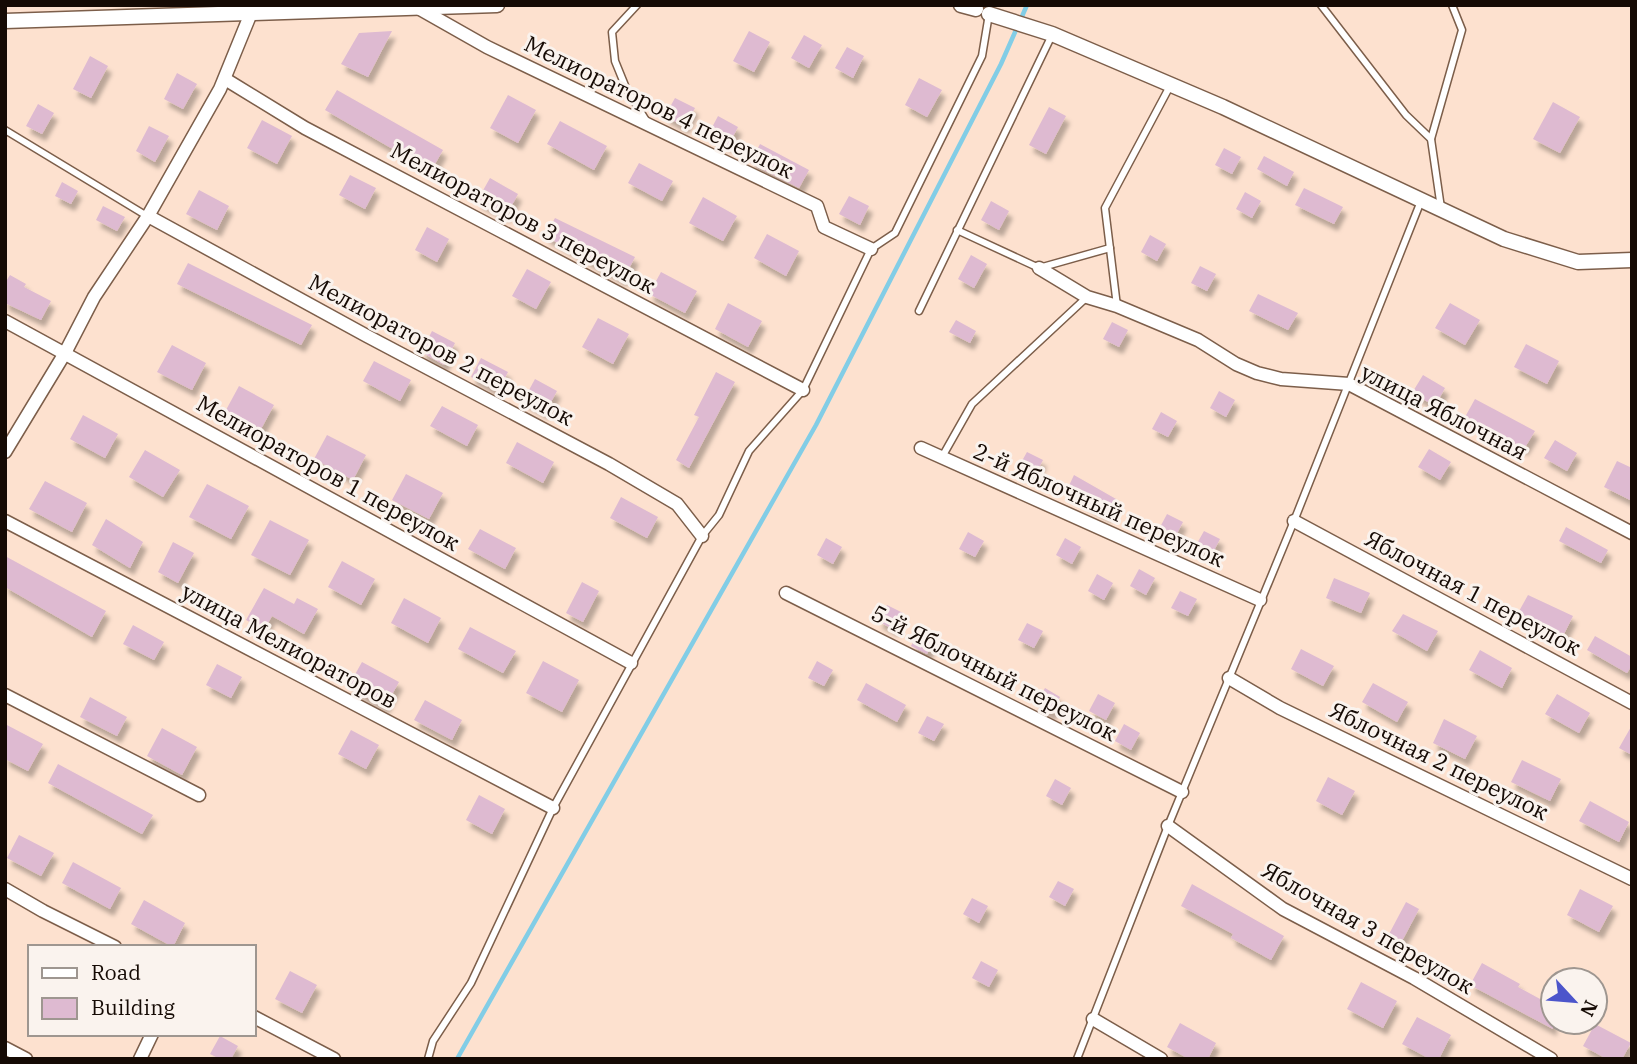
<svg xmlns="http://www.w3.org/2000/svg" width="1637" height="1064" font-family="'IBM Plex Serif',serif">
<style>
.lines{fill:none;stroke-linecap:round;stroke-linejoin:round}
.stream{stroke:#82cde6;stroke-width:4.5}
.building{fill:#debad1;filter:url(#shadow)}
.service-casing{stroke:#7c5e4a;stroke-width:9}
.minor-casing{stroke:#7c5e4a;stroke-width:15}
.tertiary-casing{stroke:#7c5e4a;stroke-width:17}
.service{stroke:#fff;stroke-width:6}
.minor{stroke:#fff;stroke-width:12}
.tertiary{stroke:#fff;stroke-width:14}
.labels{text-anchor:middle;stroke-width:6;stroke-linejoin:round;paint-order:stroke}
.street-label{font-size:23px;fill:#150a04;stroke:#faf3ee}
</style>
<defs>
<filter id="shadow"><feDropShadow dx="4" dy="7" stdDeviation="2" flood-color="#0004"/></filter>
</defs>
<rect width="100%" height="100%" fill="#fde1cf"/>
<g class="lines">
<polyline class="stream" points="457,1059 816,425 1001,64 1027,5"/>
</g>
<g class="building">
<polygon points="392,31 368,77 341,64 359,33"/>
<polygon points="749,31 770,42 754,72 733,61"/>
<polygon points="804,35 822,45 809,68 791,58"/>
<polygon points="847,47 864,56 853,78 835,68"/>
<polygon points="90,56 108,66 91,98 73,89"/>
<polygon points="177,73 197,84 183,109 164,99"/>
<polygon points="919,78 942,90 927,117 905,105"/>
<polygon points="337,90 443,150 431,171 325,110"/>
<polygon points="508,95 536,110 518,143 490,128"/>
<polygon points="675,98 695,108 685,127 665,116"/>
<polygon points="1553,102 1580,117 1560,153 1533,139"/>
<polygon points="38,104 54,113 42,134 26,126"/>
<polygon points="1049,107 1066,116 1046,154 1029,145"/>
<polygon points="718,116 738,127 728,146 708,135"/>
<polygon points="262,120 292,136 277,164 247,148"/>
<polygon points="560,121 607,146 594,170 547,144"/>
<polygon points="149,126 169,136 155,162 136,151"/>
<polygon points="760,144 809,170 799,188 750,163"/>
<polygon points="1224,148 1241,157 1232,174 1215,165"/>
<polygon points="1264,156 1294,172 1287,186 1257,169"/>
<polygon points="639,163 673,181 662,201 628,183"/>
<polygon points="350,175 376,188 365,209 339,195"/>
<polygon points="490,178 518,194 506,216 477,201"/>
<polygon points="62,182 78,191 71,204 55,196"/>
<polygon points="1304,188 1343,207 1334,224 1295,205"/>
<polygon points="199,190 229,206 217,230 186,214"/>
<polygon points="1245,192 1261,201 1252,218 1236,209"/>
<polygon points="849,196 869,206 860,225 839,214"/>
<polygon points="703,197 737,216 723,241 689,223"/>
<polygon points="991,201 1009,211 999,230 981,220"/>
<polygon points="103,206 125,217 117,231 96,220"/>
<polygon points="555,218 635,257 623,280 545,236"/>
<polygon points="427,227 449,239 437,262 415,250"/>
<polygon points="767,234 799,251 786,276 754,258"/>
<polygon points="1150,235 1166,244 1157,261 1141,252"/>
<polygon points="971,255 987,264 974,288 958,279"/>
<polygon points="188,263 312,325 301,345 177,284"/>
<polygon points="1200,266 1216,274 1207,291 1191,283"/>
<polygon points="527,269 551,282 536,309 512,296"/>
<polygon points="661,272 697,291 685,313 649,294"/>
<polygon points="10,275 26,284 24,287 51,301 41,320 5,303 5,283"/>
<polygon points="1258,294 1298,313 1288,330 1249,311"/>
<polygon points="728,303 762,321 748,347 715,329"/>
<polygon points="1450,303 1480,320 1465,345 1435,328"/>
<polygon points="598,318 629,334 613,364 582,347"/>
<polygon points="956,320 976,331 970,343 949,332"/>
<polygon points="1112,322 1128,330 1119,347 1103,339"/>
<polygon points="432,331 455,343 444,365 421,352"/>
<polygon points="1526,344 1559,361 1547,384 1514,367"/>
<polygon points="172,345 206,363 192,390 157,372"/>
<polygon points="481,358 508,372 498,391 471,377"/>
<polygon points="374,361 411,380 400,401 363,381"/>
<polygon points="716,372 735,382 689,468 676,460 699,417 694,415"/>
<polygon points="1423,375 1445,388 1435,406 1412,393"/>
<polygon points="535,379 557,391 545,413 523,401"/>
<polygon points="239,386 274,405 261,429 226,410"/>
<polygon points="1219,391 1235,400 1226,417 1210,408"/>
<polygon points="1475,399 1535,431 1524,449 1465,417"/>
<polygon points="442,406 478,425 467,446 430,426"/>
<polygon points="1161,412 1177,421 1168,437 1152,429"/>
<polygon points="83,415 118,434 105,458 70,439"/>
<polygon points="327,435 366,455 353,480 314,459"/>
<polygon points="1555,440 1577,453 1567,471 1544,458"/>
<polygon points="517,442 554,462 543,483 506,463"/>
<polygon points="1429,449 1451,462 1440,480 1418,467"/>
<polygon points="145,450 180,470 163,497 129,477"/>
<polygon points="1027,452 1043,460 1034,477 1018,468"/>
<polygon points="1617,461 1632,468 1632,501 1604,487"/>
<polygon points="406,474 443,493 429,519 392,500"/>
<polygon points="1074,475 1116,499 1107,516 1066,492"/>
<polygon points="45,481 87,503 72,532 29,509"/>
<polygon points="207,484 249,506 231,539 189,517"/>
<polygon points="621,497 658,517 647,538 610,518"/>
<polygon points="1167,514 1183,522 1174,539 1158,531"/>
<polygon points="106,519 143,542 130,568 92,545"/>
<polygon points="270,520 309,540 290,575 251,555"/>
<polygon points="1566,527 1608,550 1601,563 1559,541"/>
<polygon points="480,529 516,548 505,569 468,549"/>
<polygon points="1204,531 1220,539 1211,556 1195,547"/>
<polygon points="968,532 984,541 975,557 959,549"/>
<polygon points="826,538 842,547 833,564 817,555"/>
<polygon points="1065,538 1081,547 1072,564 1056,555"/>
<polygon points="173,542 194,553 178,583 158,572"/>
<polygon points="5,556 106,611 92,637 5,587"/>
<polygon points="342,561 375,579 361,605 328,587"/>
<polygon points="1139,569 1155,578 1146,595 1130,586"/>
<polygon points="1097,574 1113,583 1104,600 1088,591"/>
<polygon points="1334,578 1370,593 1361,613 1326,598"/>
<polygon points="582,582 599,591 583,622 566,613"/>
<polygon points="264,588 294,604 297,598 318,609 304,634 272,616 264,630 246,620"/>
<polygon points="1180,591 1197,599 1188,616 1171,608"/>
<polygon points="1528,595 1573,616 1562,638 1518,613"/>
<polygon points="404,598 441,618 428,643 391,623"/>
<polygon points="887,605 903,613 894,630 878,621"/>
<polygon points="1403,614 1438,631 1427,651 1392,631"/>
<polygon points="1027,623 1043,631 1034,648 1018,640"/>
<polygon points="133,625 164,642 154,660 123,644"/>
<polygon points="470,627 516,651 503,673 458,649"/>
<polygon points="920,629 936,637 927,654 911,646"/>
<polygon points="1595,636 1632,657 1632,665 1627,673 1587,650"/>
<polygon points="1301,649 1334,666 1323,686 1291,669"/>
<polygon points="1480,650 1512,668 1502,688 1469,670"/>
<polygon points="543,661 579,680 562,712 526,693"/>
<polygon points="817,661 833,670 824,686 808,678"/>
<polygon points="362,662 399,682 385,707 348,687"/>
<polygon points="217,664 242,677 231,698 206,685"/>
<polygon points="866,683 906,705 897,722 857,700"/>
<polygon points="1373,683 1408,702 1397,722 1362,702"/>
<polygon points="1045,688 1060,697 1051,714 1035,705"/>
<polygon points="1098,694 1115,703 1106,720 1089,711"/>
<polygon points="1557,694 1590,713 1579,733 1545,714"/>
<polygon points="90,697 127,717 117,736 80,717"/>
<polygon points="425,700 462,720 452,740 414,720"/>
<polygon points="927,716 944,724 934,741 918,733"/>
<polygon points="1444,719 1477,736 1465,759 1433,743"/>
<polygon points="5,724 43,744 28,771 5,759"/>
<polygon points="1124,724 1140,733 1131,750 1115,741"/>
<polygon points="1632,725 1632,755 1619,748"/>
<polygon points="162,728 197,747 182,775 147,756"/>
<polygon points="351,730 379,745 366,769 338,754"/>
<polygon points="1522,760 1561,779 1550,801 1511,782"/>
<polygon points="58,764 153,815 142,834 48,783"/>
<polygon points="1328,777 1355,791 1342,815 1316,801"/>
<polygon points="1055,779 1071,788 1062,805 1046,796"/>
<polygon points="479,795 505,809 492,834 466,820"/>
<polygon points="1590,801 1629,822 1619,842 1579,821"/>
<polygon points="19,835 54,853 41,876 7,858"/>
<polygon points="73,862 121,888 110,909 62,883"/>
<polygon points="1058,881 1074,889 1065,906 1049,897"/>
<polygon points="1192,884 1284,936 1271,960 1231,938 1233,934 1181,906"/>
<polygon points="1580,889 1613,906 1599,932 1567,915"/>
<polygon points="972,898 988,906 979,923 963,914"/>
<polygon points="144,900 185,923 173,947 131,924"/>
<polygon points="1406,902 1419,909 1402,941 1389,934"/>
<polygon points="981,961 998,970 989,987 972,978"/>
<polygon points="1482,963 1520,984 1518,987 1553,1006 1553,1029 1470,985"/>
<polygon points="290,971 317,985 302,1013 275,999"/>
<polygon points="1361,982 1397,1001 1383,1028 1347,1009"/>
<polygon points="1417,1017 1451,1035 1439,1059 1430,1059 1402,1044"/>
<polygon points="1180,1023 1216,1043 1208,1059 1189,1059 1167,1047"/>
<polygon points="1595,1024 1631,1043 1622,1059 1607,1059 1583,1046"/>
<polygon points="220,1036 238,1046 231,1059 220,1059 210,1054"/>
</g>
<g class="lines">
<g class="service-casing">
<g id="service">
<polyline points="637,5 612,32 615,61 626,88 647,122"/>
<polyline points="1321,5 1406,115 1431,139 1441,208"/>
<polyline points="5,130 147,216"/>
<polyline points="1431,139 1462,30 1452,5"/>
<polyline points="957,230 1039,268 1110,248"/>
<polyline points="1117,306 1105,208 1170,86"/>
<polyline points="919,311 1052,35"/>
<polyline points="942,457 972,404 1087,297"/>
<polyline points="428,1059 433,1041 471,983 553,808 702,536 719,515 749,451 803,390 871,249 895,233 982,56 989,14"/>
<polyline points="1077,1059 1168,826 1294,521 1421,201"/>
</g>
</g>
<g class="minor-casing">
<g id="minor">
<polyline points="420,9 487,47 817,206 824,227 871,249"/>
<polyline points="225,79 305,128 803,390"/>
<polyline points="148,216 367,336 609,464 677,504 702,536"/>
<polyline points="1039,268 1087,297 1117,306 1198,340 1236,364 1257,373 1281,379 1349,384 1632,533"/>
<polyline points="5,321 631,663"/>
<polyline points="921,448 1260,600"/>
<polyline points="5,452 65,353 94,297 148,216 220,89 251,13"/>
<polyline points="5,521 553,808"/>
<polyline points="1294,521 1632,703"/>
<polyline points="786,593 1182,792"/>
<polyline points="1229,678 1280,708 1632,879"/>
<polyline points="5,695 199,795"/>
<polyline points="1168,826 1283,909 1414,978 1551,1059"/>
<polyline points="5,889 43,911 115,947"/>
<polyline points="254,1017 334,1059"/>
<polyline points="1093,1019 1161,1059"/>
<polyline points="5,1048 26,1059"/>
<polyline points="140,1059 152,1034"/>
</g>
</g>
<g class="tertiary-casing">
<g id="tertiary">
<polyline points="961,5 976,9"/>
<polyline points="989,14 1052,34 1223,107 1504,239 1578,262 1632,260"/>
<polyline points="5,21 497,5"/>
</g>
</g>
<use href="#service" class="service"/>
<use href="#minor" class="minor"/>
<use href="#tertiary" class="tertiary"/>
</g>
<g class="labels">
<g class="street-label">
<text transform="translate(659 107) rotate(26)" y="8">Мелиораторов 4 переулок</text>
<text transform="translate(523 218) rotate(28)" y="8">Мелиораторов 3 переулок</text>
<text transform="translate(441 350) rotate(28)" y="8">Мелиораторов 2 переулок</text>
<text transform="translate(1444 412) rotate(27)" y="8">улица Яблочная</text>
<text transform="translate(328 473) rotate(29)" y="8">Мелиораторов 1 переулок</text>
<text transform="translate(1099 505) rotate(24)" y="8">2-й Яблочный переулок</text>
<text transform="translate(1473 593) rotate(28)" y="8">Яблочная 1 переулок</text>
<text transform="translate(289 646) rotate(28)" y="8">улица Мелиораторов</text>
<text transform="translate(994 673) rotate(27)" y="8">5-й Яблочный переулок</text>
<text transform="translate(1439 761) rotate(26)" y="8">Яблочная 2 переулок</text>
<text transform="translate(1368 928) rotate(30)" y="8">Яблочная 3 переулок</text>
</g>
</g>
<rect width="1637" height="1064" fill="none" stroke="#150a04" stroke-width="14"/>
<rect x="28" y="945" width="228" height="91" fill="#faf3ee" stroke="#9e9690" stroke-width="2"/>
<rect x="42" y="968" width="35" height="10" fill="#ffffff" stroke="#9e9690" stroke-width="2"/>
<text x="91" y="980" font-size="21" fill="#150a04">Road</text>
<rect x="42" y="998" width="35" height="21" fill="#debad1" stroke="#9e9690" stroke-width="2"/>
<text x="91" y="1015" font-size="21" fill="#150a04">Building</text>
<g transform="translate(1574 1001) rotate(116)"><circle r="33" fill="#faf3ee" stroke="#9e9690" stroke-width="2"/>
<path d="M0-5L12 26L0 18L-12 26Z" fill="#4c55cb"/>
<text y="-10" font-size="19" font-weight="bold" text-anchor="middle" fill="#150a04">N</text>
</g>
</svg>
